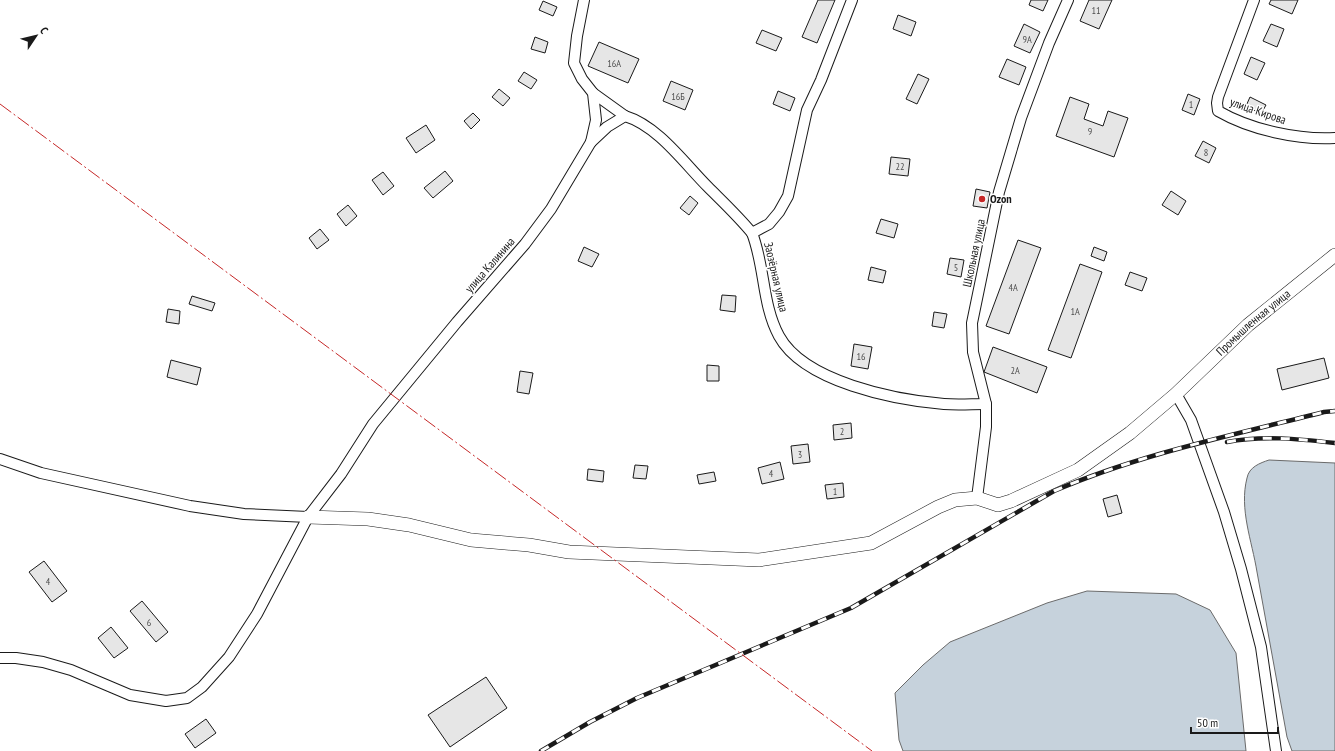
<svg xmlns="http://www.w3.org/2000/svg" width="1335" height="751" font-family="'PT Sans Narrow',sans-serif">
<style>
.water{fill:#c6d2dc;stroke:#6a6a6a}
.building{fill:#e6e6e6;stroke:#1a1a1a}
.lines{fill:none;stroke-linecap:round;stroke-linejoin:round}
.minor-casing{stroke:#1a1a1a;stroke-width:12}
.tertiary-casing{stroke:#1a1a1a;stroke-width:14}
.minor{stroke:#fff;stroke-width:10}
.tertiary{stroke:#fff;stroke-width:13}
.rail-casing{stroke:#1a1a1a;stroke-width:4.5}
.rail{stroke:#fff;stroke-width:3;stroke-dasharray:9;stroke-linecap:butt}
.power{stroke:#c62828;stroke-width:1;stroke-dasharray:14 3 2 3;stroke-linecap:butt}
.poi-dot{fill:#c62828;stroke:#fff;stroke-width:1.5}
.labels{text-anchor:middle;stroke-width:3;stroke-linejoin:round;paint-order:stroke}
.number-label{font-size:10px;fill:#4d4d4d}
.street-label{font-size:12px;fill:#1a1a1a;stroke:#fff}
.poi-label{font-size:12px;font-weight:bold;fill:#1a1a1a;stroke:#fff;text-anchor:start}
</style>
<rect width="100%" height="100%" fill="#fff"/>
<g class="water">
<path d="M 1269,460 L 1335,463 L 1335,751 L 1292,751 L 1287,737 C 1277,682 1267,627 1257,572 C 1252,541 1239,509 1247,478 C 1249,467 1260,463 1269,460 Z"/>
<polygon points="1087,591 1176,594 1210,610 1236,653 1246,751 903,751 899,740 895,693 923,665 950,642 1047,603"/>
</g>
<g class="building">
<polygon points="818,0 835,0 817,43 802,37"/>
<polygon points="1031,0 1048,0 1043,11 1029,5"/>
<polygon points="1089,0 1112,0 1099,29 1080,21"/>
<polygon points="1271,0 1298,0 1292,14 1269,4"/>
<polygon points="543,1 557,7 553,16 539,10"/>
<polygon points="898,15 916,22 911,36 893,29"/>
<polygon points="1024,24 1040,32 1030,53 1014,46"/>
<polygon points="1271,24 1284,29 1277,47 1263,41"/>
<polygon points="762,30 782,38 776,51 756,43"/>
<polygon points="535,37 548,42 545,53 531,49"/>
<polygon points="599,42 639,59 628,83 588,66"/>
<polygon points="1251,57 1265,63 1257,80 1244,74"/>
<polygon points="1007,59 1026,67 1019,85 999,77"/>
<polygon points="524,72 537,80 531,89 518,81"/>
<polygon points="918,74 929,79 917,104 906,99"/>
<polygon points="671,81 693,90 685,110 663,101"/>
<polygon points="499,89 510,98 503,106 492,97"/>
<polygon points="778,91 795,98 790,111 773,104"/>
<polygon points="1188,94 1200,99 1194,115 1182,110"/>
<polygon points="1070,97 1089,104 1084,119 1103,126 1108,111 1128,118 1114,157 1056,136"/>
<polygon points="1250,97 1266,105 1261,114 1246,106"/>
<polygon points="473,113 480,120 471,129 464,121"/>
<polygon points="426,125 435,140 416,153 406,138"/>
<polygon points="1203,141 1216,148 1209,163 1195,156"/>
<polygon points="891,157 910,159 908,176 889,174"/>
<polygon points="445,171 453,181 433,198 424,188"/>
<polygon points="383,172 394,186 383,195 372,180"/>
<polygon points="976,189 990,192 987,208 973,206"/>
<polygon points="1171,191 1186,201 1178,215 1162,205"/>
<polygon points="690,196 698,203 689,215 680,208"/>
<polygon points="348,205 357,216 346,226 337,214"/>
<polygon points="881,219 898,224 894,238 876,233"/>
<polygon points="320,229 329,240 317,249 309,238"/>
<polygon points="1018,240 1041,248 1009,334 986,326"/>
<polygon points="584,247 599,254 592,267 578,261"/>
<polygon points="1094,247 1107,252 1104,261 1091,256"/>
<polygon points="950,258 964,260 961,277 947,274"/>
<polygon points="1080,264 1102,272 1071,358 1048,350"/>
<polygon points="871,267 886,271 883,283 868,280"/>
<polygon points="1130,272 1147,278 1142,291 1125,285"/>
<polygon points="722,295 736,296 735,312 720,310"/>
<polygon points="192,296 215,303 212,311 189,304"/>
<polygon points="168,309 180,311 179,324 166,322"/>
<polygon points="934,312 947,314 944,328 932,326"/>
<polygon points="854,344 872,347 868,369 851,366"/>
<polygon points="993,347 1047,367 1037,393 984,372"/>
<polygon points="1324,358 1329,378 1282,390 1277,369"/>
<polygon points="171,360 201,368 197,385 167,377"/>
<polygon points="707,365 719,366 719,381 707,381"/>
<polygon points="520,371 533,373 529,394 517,392"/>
<polygon points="851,423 852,438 834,440 833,425"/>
<polygon points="808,444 810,462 793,464 791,446"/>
<polygon points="780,462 784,479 762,484 758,468"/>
<polygon points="635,465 648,466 646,479 633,478"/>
<polygon points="588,469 604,471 603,482 587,480"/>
<polygon points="714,472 716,481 699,484 697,475"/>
<polygon points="843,483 844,497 827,499 825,485"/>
<polygon points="1117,495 1122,513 1108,517 1103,499"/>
<polygon points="44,561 67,591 52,602 29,572"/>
<polygon points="142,601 168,632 156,642 130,611"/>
<polygon points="111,627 128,648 114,658 98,638"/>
<polygon points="486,677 507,708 450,747 428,715"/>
<polygon points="206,719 216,733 195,748 185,734"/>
</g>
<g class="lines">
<g class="minor-casing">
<g id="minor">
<path d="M 852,0 L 821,80 L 807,110 L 788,196 L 779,212 L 769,224 L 752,233 C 765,266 762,305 779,336 C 804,382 895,400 944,404 C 958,405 972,404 986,404"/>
<path d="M 1254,0 L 1218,97 L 1217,103 L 1218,111 C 1251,130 1298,140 1335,138"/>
<polyline points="593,93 625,116"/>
<path d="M 591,142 L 607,127 L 625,116 C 658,126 684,163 708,187 C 723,202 738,216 752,233"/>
<polyline points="1176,394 1191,420 1224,512 1241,569 1261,647 1276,751"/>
<polyline points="0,459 41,473 190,506 244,514 308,517"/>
<polyline points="977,498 986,427 986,404 973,352 972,323 999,192 1021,118 1049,43 1068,0"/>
<polyline points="0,658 16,658 43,662 71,670 130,695 166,701 187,698 202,687 229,657 257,614 308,517 341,474 373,424 457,322 525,244 551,209 591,142 596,120 593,93 582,79 574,63 577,36 584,0"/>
</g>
</g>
<g class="tertiary-casing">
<g id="tertiary">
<path id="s1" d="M 308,517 L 368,519 L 409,525 L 471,540 L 529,545 L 569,552 L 759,560 L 871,543 L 938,507 L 955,500 L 977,498 L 998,505 L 1011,501 L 1078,470 L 1130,433 L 1176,394 L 1248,325 L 1335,255"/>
</g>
</g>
<use href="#minor" class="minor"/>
<use href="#tertiary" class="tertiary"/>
<g class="rail-casing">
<g id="rail">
<path d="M 1227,442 C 1262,435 1299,439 1335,443"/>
<path d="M 541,751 L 590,722 L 637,698 L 851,608 L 1054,491 C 1140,454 1233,435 1324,412 L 1335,411"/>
</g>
</g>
<use href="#rail" class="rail"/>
<polyline class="power" points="0,104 872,751"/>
</g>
<circle class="poi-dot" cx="982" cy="199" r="4"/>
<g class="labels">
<g class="number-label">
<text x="1096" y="14">11</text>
<text x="1027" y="43">9А</text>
<text x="614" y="67">16А</text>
<text x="678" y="100">16Б</text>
<text x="1191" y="108">1</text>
<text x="1090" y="135">9</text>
<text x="1206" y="156">8</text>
<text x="900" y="170">22</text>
<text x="956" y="271">5</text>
<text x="1013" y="291">4А</text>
<text x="1075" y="315">1А</text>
<text x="861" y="360">16</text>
<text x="1015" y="374">2А</text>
<text x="842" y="435">2</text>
<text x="800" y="458">3</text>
<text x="771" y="477">4</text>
<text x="835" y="495">1</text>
<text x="48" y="585">4</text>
<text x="149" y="626">6</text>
</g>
<g class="street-label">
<text transform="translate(1258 111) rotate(19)" y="4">улица Кирова</text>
<text transform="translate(974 253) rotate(-78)" y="4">Школьная улица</text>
<text transform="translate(490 265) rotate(-49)" y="4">улица Калинина</text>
<text transform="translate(776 277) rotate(77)" y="4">Заозёрная улица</text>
<text dy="4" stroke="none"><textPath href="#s1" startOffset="1023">Промышленная улица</textPath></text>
</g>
<g class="poi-label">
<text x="990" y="203">Ozon</text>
</g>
</g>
<g transform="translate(36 36) rotate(55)" stroke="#ffffff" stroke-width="3" paint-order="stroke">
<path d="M0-3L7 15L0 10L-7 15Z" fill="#1a1a1a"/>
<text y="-6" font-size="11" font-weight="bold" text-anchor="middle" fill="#1a1a1a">С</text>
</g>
<path d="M1191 727v6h87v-6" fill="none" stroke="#1a1a1a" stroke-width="2"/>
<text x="1197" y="727" font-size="12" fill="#1a1a1a" stroke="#ffffff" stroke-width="3" paint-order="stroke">50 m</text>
</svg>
